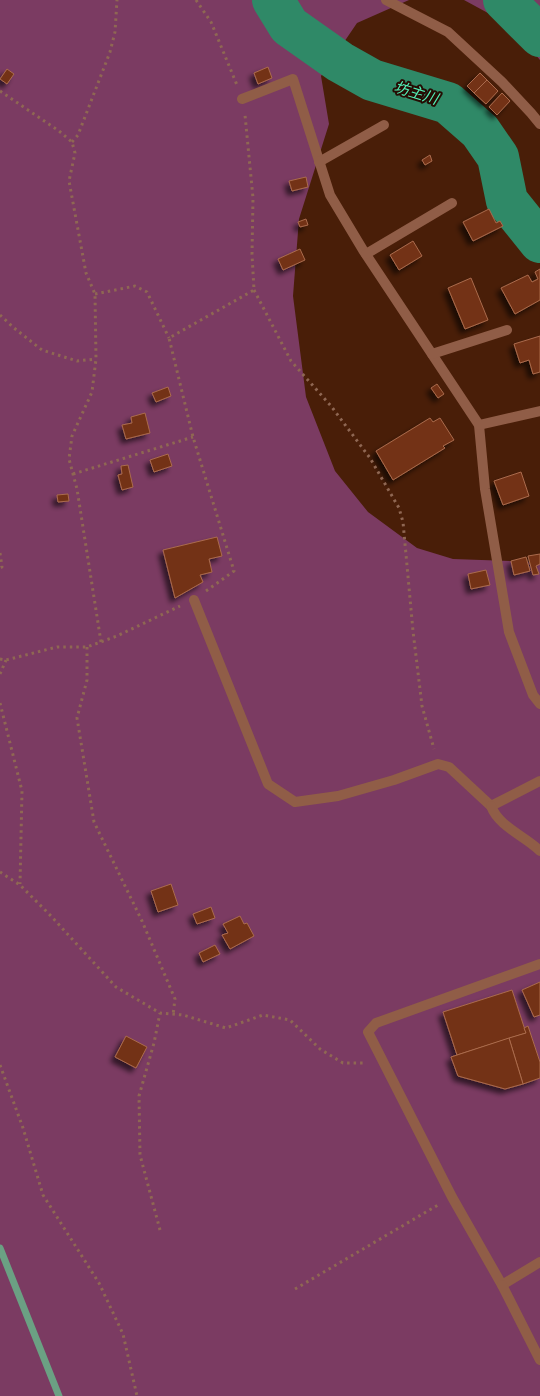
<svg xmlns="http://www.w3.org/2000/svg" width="540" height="1396" font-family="'Nunito Sans','Noto Sans JP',sans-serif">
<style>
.green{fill:#7b3b62}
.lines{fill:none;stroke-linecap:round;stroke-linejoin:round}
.stream{stroke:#6ba083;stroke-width:7}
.river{stroke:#2f8967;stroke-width:42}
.building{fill:#733313;stroke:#aa6a4d;filter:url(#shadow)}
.path{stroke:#8f6753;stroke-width:3;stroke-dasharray:2.5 4;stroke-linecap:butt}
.minor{stroke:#905d47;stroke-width:10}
.labels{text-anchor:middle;stroke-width:4;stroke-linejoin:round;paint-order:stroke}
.water-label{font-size:15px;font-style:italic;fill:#52f1b7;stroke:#250c03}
</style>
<defs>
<filter id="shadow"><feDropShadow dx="-4.5" dy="4.5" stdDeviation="2.5" flood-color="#0009"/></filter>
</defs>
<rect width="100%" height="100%" fill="#491e08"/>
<g class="green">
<polygon points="0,0 409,0 357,23 321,76 329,124 299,219 293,296 306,397 335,471 368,512 417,548 453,559 537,562 540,563 540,1396 0,1396"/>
<polygon points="464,0 540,0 540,60 510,25"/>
</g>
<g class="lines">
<polyline class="stream" points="0,1248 59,1396"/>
<g class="river">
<polyline points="273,0 289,26 340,62 372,80 448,103 480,131 498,157 507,201 540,242"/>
<polyline points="504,0 540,36"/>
</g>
</g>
<g class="building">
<polygon points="268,67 272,78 258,84 254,73"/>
<polygon points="7,69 14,74 7,84 0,79"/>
<polygon points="480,73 487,80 474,93 467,86"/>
<polygon points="487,80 498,91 486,104 474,93"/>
<polygon points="502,93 510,101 497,115 489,107"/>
<polygon points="430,155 432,161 425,165 422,160"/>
<polygon points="306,177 308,187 292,191 289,181"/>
<polygon points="489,209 496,223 500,221 503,226 473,241 463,222"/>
<polygon points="306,219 308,225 300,227 298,222"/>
<polygon points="413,241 422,256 399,270 390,255"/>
<polygon points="300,249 305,260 283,270 278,259"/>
<polygon points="540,269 540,300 515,314 501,288 528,275 532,282 538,279 535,272"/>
<polygon points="471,278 488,320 465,329 448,288"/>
<polygon points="540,336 540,372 533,374 529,360 520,363 514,344"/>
<polygon points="437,384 444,394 438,398 431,388"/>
<polygon points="168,387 171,396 156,402 152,393"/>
<polygon points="145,413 150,433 126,439 122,425 132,423 131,417"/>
<polygon points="430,418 433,422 440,418 454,440 443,446 445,448 393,480 376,451"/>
<polygon points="168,454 172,466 154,472 150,460"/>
<polygon points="128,465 133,487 122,490 118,475 122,474 121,466"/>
<polygon points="521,472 529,496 503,505 494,481"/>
<polygon points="68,494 69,501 58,502 57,495"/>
<polygon points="217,537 222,556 209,559 212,572 200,575 203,582 175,598 163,550"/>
<polygon points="540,554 540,564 536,566 539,574 533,575 528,556"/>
<polygon points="526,557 530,571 514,575 511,561"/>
<polygon points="486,570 490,585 471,589 468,574"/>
<polygon points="171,884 178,905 158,912 151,891"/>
<polygon points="211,907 215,918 197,924 193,914"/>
<polygon points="240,916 244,924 247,923 254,936 230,949 222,935 228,933 223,924"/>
<polygon points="215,945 220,954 203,962 199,953"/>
<polygon points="540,982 540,1015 534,1017 522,990"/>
<polygon points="512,990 526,1033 457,1055 443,1012"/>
<polygon points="528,1026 540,1062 540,1078 523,1084 509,1038 526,1033 524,1028"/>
<polygon points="126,1036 147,1047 136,1068 115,1057"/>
<polygon points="509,1038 523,1084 505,1089 458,1076 451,1057"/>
</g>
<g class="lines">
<g class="path">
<polyline points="196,0 211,22 237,85"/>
<polyline points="0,91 59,131 72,142 75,153 69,181 86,273 95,294 96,359 92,392 72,436 69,459 77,489 101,642"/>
<polyline points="72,142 78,135 110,52 115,32 117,0"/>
<polyline points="254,290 291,361 331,406 370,458 399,508 403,522 413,631 422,706 434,749"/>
<polyline points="95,294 135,286 147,292 169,338"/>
<polyline points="0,315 14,328 42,350 77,361 96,359"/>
<polyline points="73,474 193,437"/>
<polyline points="0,553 2,567 0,568"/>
<polyline points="206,591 234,571 193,437 169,338 254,290 252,254 253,198 245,115"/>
<polyline points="87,647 87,680 77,718 94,822 142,921 175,999 173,1015"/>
<polyline points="0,659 6,660 57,647 87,647 117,636 180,606"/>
<polyline points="0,674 6,660"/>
<polyline points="0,703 22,791 20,884"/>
<polyline points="0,872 20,885 51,916 116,987 160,1013 183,1015 226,1028 263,1015 290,1020 320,1049 343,1063 365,1063"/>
<polyline points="0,1065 23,1128 43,1195 99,1283 123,1334 137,1396"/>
<polyline points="160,1230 140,1155 139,1096 154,1043 160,1013"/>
<polyline points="295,1289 438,1205"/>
</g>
<g class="minor">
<polyline points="386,0 448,32 502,82 531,113 540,124"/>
<polyline points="242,99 293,79 330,195 363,250 479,425 485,489 509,632 533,695 540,704"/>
<polyline points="319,162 384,125"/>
<polyline points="366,254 452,203"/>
<polyline points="432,354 507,330"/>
<polyline points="479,425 540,411"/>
<polyline points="194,600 268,784 295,802 338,796 394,780 438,764 449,767 491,806 540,781"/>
<path d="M 491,806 C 499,827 525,836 540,851"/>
<polyline points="540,964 376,1023 368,1032 452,1197 502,1285 540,1262"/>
<polyline points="502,1285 540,1360"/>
</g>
</g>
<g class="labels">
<g class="water-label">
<text transform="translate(416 93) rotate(17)" y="5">坊主川</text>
</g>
</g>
</svg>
